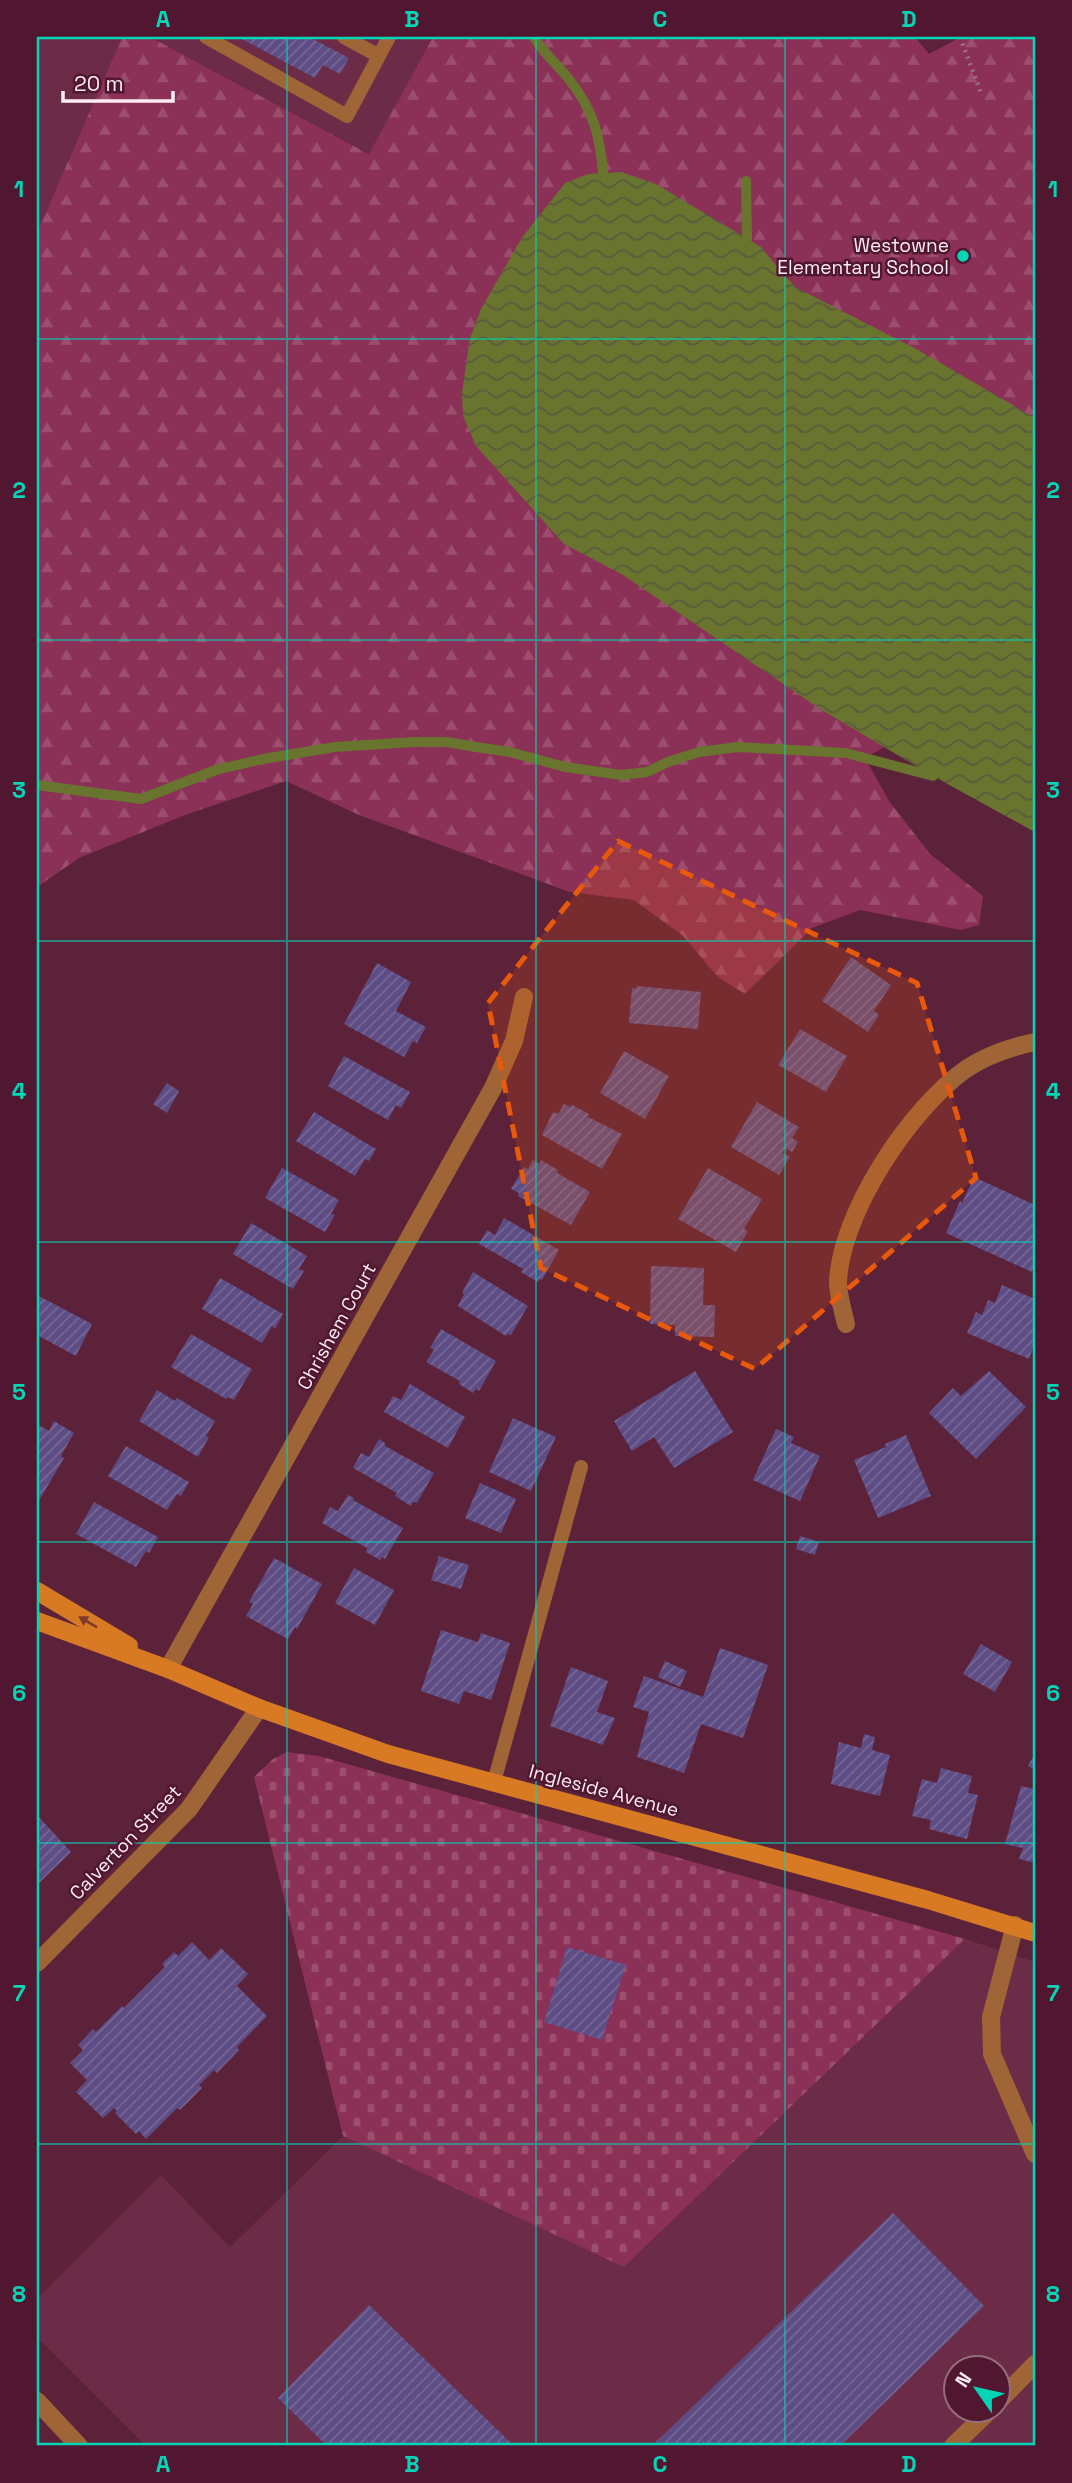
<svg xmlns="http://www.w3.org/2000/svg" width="1072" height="2483" font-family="'Space Grotesk',sans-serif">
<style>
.built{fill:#6c2c47;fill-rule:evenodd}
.forest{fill:url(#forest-firs)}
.cemetery{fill:url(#cemetery-stones)}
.water{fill:url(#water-waves)}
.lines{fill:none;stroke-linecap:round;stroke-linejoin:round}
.stream{stroke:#69742e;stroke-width:10}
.building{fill:url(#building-hatch)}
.path{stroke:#9b7282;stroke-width:4.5;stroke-dasharray:2 5;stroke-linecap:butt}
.lane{stroke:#a06536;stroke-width:14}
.street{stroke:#a06536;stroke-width:18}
.secondary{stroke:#d77a23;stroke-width:18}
.oneway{fill:#803a2b}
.marked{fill:#e8590c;fill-opacity:0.2;stroke:#e8590c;stroke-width:5;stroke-dasharray:14 9;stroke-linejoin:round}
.grid{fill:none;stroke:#04d5b6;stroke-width:2;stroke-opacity:0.55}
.poi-dot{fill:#04d5b6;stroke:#511730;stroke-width:2.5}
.labels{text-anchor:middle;stroke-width:5;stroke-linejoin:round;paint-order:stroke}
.poi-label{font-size:19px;fill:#fdedf2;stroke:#511730;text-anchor:end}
.street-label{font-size:19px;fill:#fdedf2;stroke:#511730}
.neatline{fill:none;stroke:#04d5b6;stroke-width:2.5}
.grid-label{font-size:23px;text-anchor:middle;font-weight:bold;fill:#04d5b6}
</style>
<defs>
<pattern id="forest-firs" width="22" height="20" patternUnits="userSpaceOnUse" patternTransform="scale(1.75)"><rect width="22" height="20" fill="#8b3056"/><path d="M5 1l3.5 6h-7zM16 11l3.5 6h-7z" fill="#9c4e6f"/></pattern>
<pattern id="cemetery-stones" width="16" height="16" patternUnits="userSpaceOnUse" patternTransform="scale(1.75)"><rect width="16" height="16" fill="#8b3056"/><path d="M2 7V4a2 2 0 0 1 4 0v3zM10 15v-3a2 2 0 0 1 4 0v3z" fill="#9c4e6f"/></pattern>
<pattern id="water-waves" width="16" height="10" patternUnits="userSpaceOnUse" patternTransform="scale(1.75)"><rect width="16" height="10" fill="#69742e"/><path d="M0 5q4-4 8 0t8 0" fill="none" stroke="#595b3d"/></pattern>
<pattern id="building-hatch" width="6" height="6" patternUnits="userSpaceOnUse" patternTransform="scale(1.75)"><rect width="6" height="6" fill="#5e4d84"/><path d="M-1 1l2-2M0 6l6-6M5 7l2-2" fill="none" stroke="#766796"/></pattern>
</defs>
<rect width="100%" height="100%" fill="#5c223a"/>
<g class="built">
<polygon points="37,37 122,37 37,233"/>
<polygon points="150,37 433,37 370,154"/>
<path d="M 965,1939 L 1035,1962 L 1035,2446 L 146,2446 L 37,2337 L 37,2299 L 161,2175 L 230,2247 L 343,2136 L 624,2267 ZM 956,2368 L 998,2368 L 998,2410 L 956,2410 Z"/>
</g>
<polygon class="forest" points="122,37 150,37 369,154 433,37 915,37 929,54 961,37 1035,37 1035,832 884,747 865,758 889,801 930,854 983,896 979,925 961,930 860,910 812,928 745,994 718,977 683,936 634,900 570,892 359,815 286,781 185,815 79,858 37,887 37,233"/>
<polygon class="cemetery" points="287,1752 319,1756 965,1939 624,2267 343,2136 254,1777 273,1759"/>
<polygon class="water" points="621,172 656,184 761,247 785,276 797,288 918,350 1035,418 1035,832 933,776 820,709 623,575 564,544 476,446 463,416 462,393 470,338 481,309 521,239 565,183 588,174"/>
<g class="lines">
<g class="stream">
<path d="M 534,37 C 543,53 557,64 568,78 C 593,109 600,135 603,173"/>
<polyline points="746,181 747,238"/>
<polyline points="37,785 141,799 216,770 263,759 335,747 414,742 447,742 476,747 510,752 565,767 621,775 647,772 668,762 699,752 738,747 846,753 933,776"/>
</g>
</g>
<g class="building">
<polygon points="238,37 309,37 349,58 340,74 323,65 315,78"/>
<polygon points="851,957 891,985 874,1011 879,1015 868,1032 822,1001"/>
<polygon points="377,963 411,982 396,1011 426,1027 417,1043 413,1041 404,1057 344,1024"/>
<polygon points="636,986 701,992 698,1029 629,1023 632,988 637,989"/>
<polygon points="800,1029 847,1056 826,1092 778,1065"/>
<polygon points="624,1051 669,1076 645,1119 600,1093"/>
<polygon points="344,1056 410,1092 401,1108 396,1105 388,1120 328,1086"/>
<polygon points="167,1083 179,1091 167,1113 153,1104"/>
<polygon points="757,1102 799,1127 792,1138 798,1142 792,1152 785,1148 783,1153 790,1157 779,1175 731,1147"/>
<polygon points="564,1104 570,1107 572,1105 589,1114 588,1117 622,1134 602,1169 542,1135 553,1112 558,1114"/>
<polygon points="314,1112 376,1149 369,1161 365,1159 355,1176 296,1141"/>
<polygon points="533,1160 539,1164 541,1160 558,1170 557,1173 590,1192 571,1225 518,1196 519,1193 511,1189 524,1167 528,1169"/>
<polygon points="282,1168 339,1200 331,1214 335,1215 325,1232 265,1198"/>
<polygon points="708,1168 762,1199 744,1229 748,1231 736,1252 678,1219"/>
<polygon points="974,1177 1035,1205 1035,1264 1032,1272 946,1233 960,1201 962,1203"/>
<polygon points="504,1218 559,1250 542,1280 540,1279 538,1282 521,1272 523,1269 479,1244 487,1230 495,1235"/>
<polygon points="251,1223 307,1256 299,1269 304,1271 293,1289 233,1254"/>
<polygon points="651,1266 704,1268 703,1305 715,1305 714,1337 675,1336 675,1325 650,1324"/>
<polygon points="473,1272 528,1306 511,1335 507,1334 506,1336 458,1306 464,1294 462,1293"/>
<polygon points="220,1278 283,1314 275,1329 272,1326 262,1343 202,1309"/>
<polygon points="1002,1285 1035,1299 1035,1342 1029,1359 967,1333 976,1312 982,1315 988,1300 995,1303"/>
<polygon points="37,1295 92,1324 76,1356 37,1335"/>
<polygon points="441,1329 496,1361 479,1391 476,1389 473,1393 459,1384 460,1381 426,1362 434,1350 430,1348"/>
<polygon points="191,1334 252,1369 234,1400 228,1397 226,1399 171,1367"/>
<polygon points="695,1371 733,1432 674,1468 654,1437 632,1451 614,1421"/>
<polygon points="989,1371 1026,1407 976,1459 929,1413 953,1388 961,1396"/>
<polygon points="410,1384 465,1417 448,1448 384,1412 393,1396 401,1400"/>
<polygon points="157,1390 175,1401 177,1398 215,1421 206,1436 209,1437 198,1457 139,1421"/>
<polygon points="513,1418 556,1437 531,1491 489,1472"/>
<polygon points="54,1421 74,1433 61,1456 64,1458 37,1504 37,1424 49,1431"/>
<polygon points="776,1429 794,1437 791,1443 820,1456 800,1501 753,1480"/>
<polygon points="906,1435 931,1496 878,1518 854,1460 886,1447 885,1444"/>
<polygon points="379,1439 385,1443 385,1446 434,1473 417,1503 413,1502 411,1506 395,1496 397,1493 353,1468 361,1453 369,1457"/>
<polygon points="126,1446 189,1482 181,1496 177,1494 167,1510 108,1476"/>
<polygon points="480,1483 516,1499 501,1533 465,1518"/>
<polygon points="348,1495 354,1498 353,1500 403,1528 385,1559 382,1557 380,1560 366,1552 367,1548 322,1523 330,1507 338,1511"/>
<polygon points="94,1502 158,1537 149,1553 146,1551 136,1567 76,1534"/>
<polygon points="800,1536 819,1542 815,1555 796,1549"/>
<polygon points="439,1556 469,1565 461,1589 431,1580"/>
<polygon points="274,1558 322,1584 297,1629 295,1627 288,1639 246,1616 253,1604 249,1602"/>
<polygon points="354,1568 394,1590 375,1625 335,1603"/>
<polygon points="441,1630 478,1642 481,1633 510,1643 491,1700 464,1691 459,1704 421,1691"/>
<polygon points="981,1644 1012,1662 995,1692 963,1674"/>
<polygon points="720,1648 768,1665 743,1738 701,1724 684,1773 637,1757 649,1712 633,1707 644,1676 703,1697"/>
<polygon points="665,1661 687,1671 680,1687 658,1677"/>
<polygon points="571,1667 608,1681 597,1712 615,1718 603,1745 550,1726"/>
<polygon points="864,1734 875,1737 872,1750 890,1755 880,1796 831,1784 839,1742 861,1748"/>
<polygon points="1035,1753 1035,1770 1028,1766"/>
<polygon points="941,1768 972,1776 968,1793 978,1795 967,1839 929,1829 931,1820 912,1816 922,1779 937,1783"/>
<polygon points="1021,1786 1035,1789 1035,1863 1019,1859 1023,1848 1005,1844"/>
<polygon points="37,1815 71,1852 39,1883 37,1881"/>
<polygon points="192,1942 209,1960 221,1948 248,1974 237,1986 267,2016 237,2047 239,2050 217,2073 214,2070 199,2085 202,2088 180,2110 177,2108 146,2139 139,2131 136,2134 115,2113 117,2111 114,2108 103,2118 76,2092 87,2080 70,2063 83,2050 78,2045 93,2029 96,2032 122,2006 124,2008 165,1967 162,1964 174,1952 178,1956"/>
<polygon points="567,1947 626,1965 602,2040 544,2022"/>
<polygon points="893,2213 984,2306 840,2446 652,2446"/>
<polygon points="369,2305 514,2446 327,2446 278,2398"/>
</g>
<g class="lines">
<polyline class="path" points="960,37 981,93"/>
<g class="lane">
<polyline points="206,37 347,116 389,37"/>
<polyline points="344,37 379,56"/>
<polyline points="494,1782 581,1467"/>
</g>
<g class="street">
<path d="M 846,1324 C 843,1311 838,1295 838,1282 C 841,1212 910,1109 966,1069 C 987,1055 1011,1047 1035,1042"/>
<polyline points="168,1669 493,1088 514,1041 524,997"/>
<polyline points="1015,1925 991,2017 992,2054 1035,2154"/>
<polyline points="37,1963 189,1809 259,1708"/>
<polyline points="37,2401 79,2446"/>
<polyline points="998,2402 1035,2364"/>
<polyline points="953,2446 990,2410"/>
</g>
<g class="secondary">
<polyline points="37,1591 129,1646"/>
<polyline points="37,1621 168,1669 259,1708 388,1754 928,1900 1035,1933"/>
</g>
</g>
<defs><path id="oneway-solid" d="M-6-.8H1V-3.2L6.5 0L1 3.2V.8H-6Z" transform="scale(1.75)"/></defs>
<use class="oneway" href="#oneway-solid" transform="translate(88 1622) rotate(-149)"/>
<path class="marked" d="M 618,841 L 917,983 L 976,1178 L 755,1369 L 541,1268 L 488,1003 Z"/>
<path class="grid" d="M 287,37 L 287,2446M 536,37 L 536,2446M 785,37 L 785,2446M 37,339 L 1035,339M 37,640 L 1035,640M 37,941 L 1035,941M 37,1242 L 1035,1242M 37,1542 L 1035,1542M 37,1843 L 1035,1843M 37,2144 L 1035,2144"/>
<circle class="poi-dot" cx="963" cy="256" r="7"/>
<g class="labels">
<g class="poi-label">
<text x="949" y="252">Westowne<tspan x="949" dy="22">Elementary School</tspan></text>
</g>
<g class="street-label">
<text transform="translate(336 1326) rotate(-61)" y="7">Chrishem Court</text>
<text transform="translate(604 1790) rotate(15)" y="7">Ingleside Avenue</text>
<text transform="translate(125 1842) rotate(-46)" y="7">Calverton Street</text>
</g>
</g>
<rect width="1072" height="2483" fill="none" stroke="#511730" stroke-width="77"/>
<g transform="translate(977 2389) rotate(304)"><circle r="33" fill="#511730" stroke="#966d7e" stroke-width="2"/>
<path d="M0-5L12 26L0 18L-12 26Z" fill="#04d5b6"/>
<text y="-10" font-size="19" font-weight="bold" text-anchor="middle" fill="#fdedf2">N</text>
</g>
<path d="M63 91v10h110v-10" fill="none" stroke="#fdedf2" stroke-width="3.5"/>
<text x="74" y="91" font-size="21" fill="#fdedf2" stroke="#511730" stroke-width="5" paint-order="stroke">20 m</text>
<rect x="38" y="38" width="996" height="2406" class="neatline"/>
<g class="grid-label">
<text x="163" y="27">A</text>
<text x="412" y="27">B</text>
<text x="660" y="27">C</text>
<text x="909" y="27">D</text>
<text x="19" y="197">1</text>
<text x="1053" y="197">1</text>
<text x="19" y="498">2</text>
<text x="1053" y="498">2</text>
<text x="19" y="798">3</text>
<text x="1053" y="798">3</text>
<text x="19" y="1099">4</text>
<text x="1053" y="1099">4</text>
<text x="19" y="1400">5</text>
<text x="1053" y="1400">5</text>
<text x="19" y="1701">6</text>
<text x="1053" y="1701">6</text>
<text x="19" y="2001">7</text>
<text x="1053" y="2001">7</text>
<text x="19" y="2302">8</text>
<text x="1053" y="2302">8</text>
<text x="163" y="2472">A</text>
<text x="412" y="2472">B</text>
<text x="660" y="2472">C</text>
<text x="909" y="2472">D</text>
</g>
</svg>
